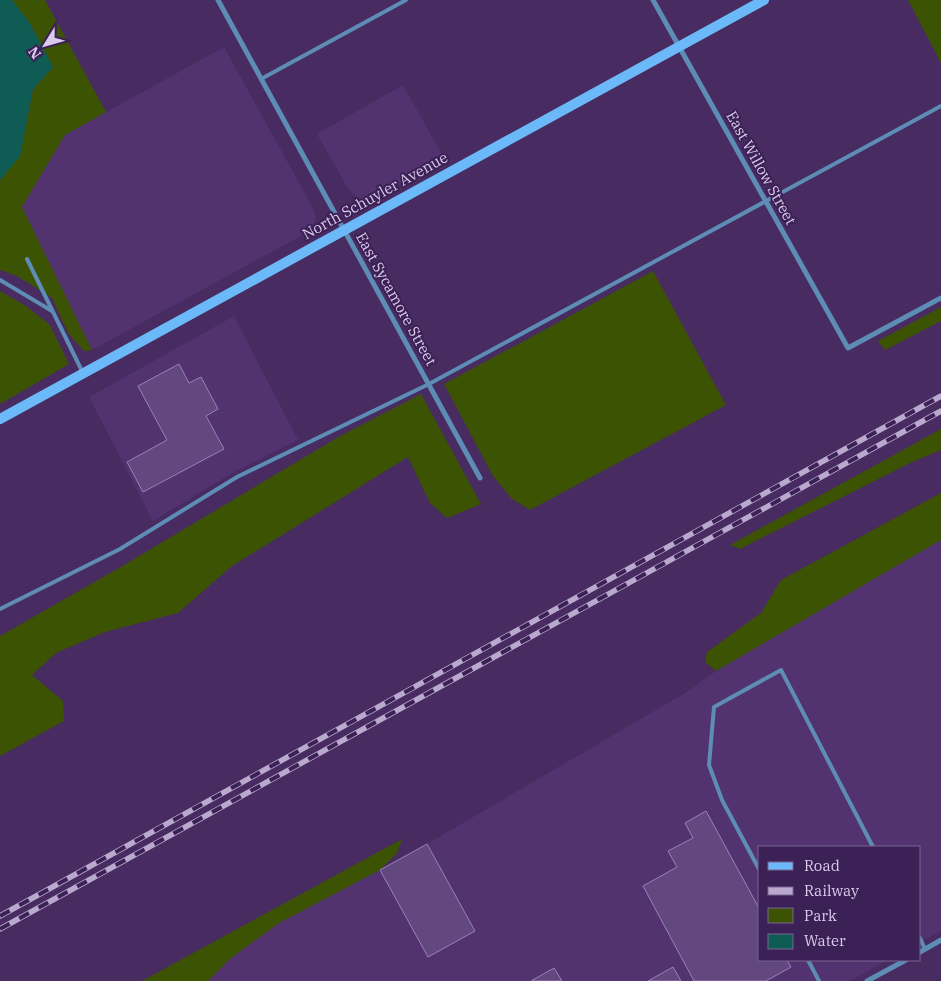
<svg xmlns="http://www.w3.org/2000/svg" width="941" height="981" font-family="'IBM Plex Serif',serif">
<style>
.built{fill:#523370}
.green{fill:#3d5304}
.water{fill:#0f5c55}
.building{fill:#63477f;stroke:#9d7fbc}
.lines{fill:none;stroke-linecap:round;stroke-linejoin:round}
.lane{stroke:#5d8cb4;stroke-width:4}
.street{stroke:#5d8cb4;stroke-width:5}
.secondary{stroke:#6cb9f9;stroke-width:10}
.rail-casing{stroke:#baa9ce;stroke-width:5.5}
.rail{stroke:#3c2156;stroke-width:4;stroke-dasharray:11;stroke-linecap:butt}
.labels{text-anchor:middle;stroke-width:4;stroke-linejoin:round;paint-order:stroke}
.street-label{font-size:15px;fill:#dacbec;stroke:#3c2156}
</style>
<rect width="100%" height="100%" fill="#472b61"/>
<g class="built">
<polygon points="224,47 313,208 316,217 314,224 309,230 299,237 92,350 21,207 65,135"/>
<polygon points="403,85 445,160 370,200 362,200 355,196 347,187 317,134"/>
<polygon points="234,316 298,440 234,472 153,521 89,397"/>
<polygon points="941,540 941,931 920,942 920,847 760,847 760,960 888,960 850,981 208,981 231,958 279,923 427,844 685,693 716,671"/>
</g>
<g class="green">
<polygon points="12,0 45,0 106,112 65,135 22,207 92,350 84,351 68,333 52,298 17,276 0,270 0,180 20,155 33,89 53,67 29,22"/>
<polygon points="908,0 941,0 941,63"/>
<polygon points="653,271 726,405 530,510 512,499 493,476 444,384"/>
<polygon points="0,291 26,306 50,325 69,364 0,404"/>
<polygon points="941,307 941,321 885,350 878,341"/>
<polygon points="421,394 481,504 447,518 430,503 408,457 232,566 178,613 105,632 56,653 32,675 63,701 64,721 0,756 0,636 119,568 340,436"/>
<polygon points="941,429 941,450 908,464 740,549 730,545"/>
<polygon points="941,493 941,540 716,671 705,662 707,652 761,613 781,580"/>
<polygon points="402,839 397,853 380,870 279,923 231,958 208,981 142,981"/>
</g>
<polygon class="water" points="0,0 12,0 29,22 53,67 33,89 20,156 0,180"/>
<g class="building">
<polygon points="179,364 189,383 201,377 218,409 206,416 224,449 143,492 127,462 167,440 138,386"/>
<polygon points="706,811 760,910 760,960 787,960 791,967 766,981 694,981 643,886 677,867 668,851 693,838 685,823"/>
<polygon points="427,844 475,931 428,957 380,870"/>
<polygon points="673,967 681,981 648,981"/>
<polygon points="554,968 562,981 531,981"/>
</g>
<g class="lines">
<g class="lane">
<polyline points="261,79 406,0"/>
<polyline points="27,259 83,373"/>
<polyline points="0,280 52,311"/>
<polyline points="0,609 120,549 237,477 429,384 941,106"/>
<polyline points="760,871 722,800 709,765 714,707 781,670 873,847"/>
<polyline points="920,938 925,949"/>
<polyline points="808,960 819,981"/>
</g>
<g class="street">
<polyline points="218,0 480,478"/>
<polyline points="653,0 848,348 941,298"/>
<polyline points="920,952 941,940"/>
<polyline points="867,981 906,960"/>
</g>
<polyline class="secondary" points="0,419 764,0"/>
<g class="rail-casing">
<g id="rail">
<polyline points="0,916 941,396"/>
<polyline points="0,929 941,411"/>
</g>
</g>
<use href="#rail" class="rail"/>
</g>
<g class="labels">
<g class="street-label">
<text transform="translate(761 168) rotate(61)" y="5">East Willow Street</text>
<text transform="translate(375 196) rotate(-29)" y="5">North Schuyler Avenue</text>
<text transform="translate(396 299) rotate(61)" y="5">East Sycamore Street</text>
</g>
</g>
<rect x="758" y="846" width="162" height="115" fill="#3c2156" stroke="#7b6592"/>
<rect x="768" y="862" width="25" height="8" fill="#6cb9f9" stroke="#7b6592"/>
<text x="804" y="871" font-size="15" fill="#dacbec">Road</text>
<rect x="768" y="887" width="25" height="8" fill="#baa9ce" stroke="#7b6592"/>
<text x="804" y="896" font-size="15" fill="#dacbec">Railway</text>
<rect x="768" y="908" width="25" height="15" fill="#3d5304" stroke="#7b6592"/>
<text x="804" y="921" font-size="15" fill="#dacbec">Park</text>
<rect x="768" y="934" width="25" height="15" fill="#0f5c55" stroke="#7b6592"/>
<text x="804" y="946" font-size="15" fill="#dacbec">Water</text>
<g transform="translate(45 45) rotate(233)" stroke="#3c2156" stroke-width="4" paint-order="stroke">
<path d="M0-4L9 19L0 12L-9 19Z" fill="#dacbec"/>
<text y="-8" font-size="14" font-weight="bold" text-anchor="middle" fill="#dacbec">N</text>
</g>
</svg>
